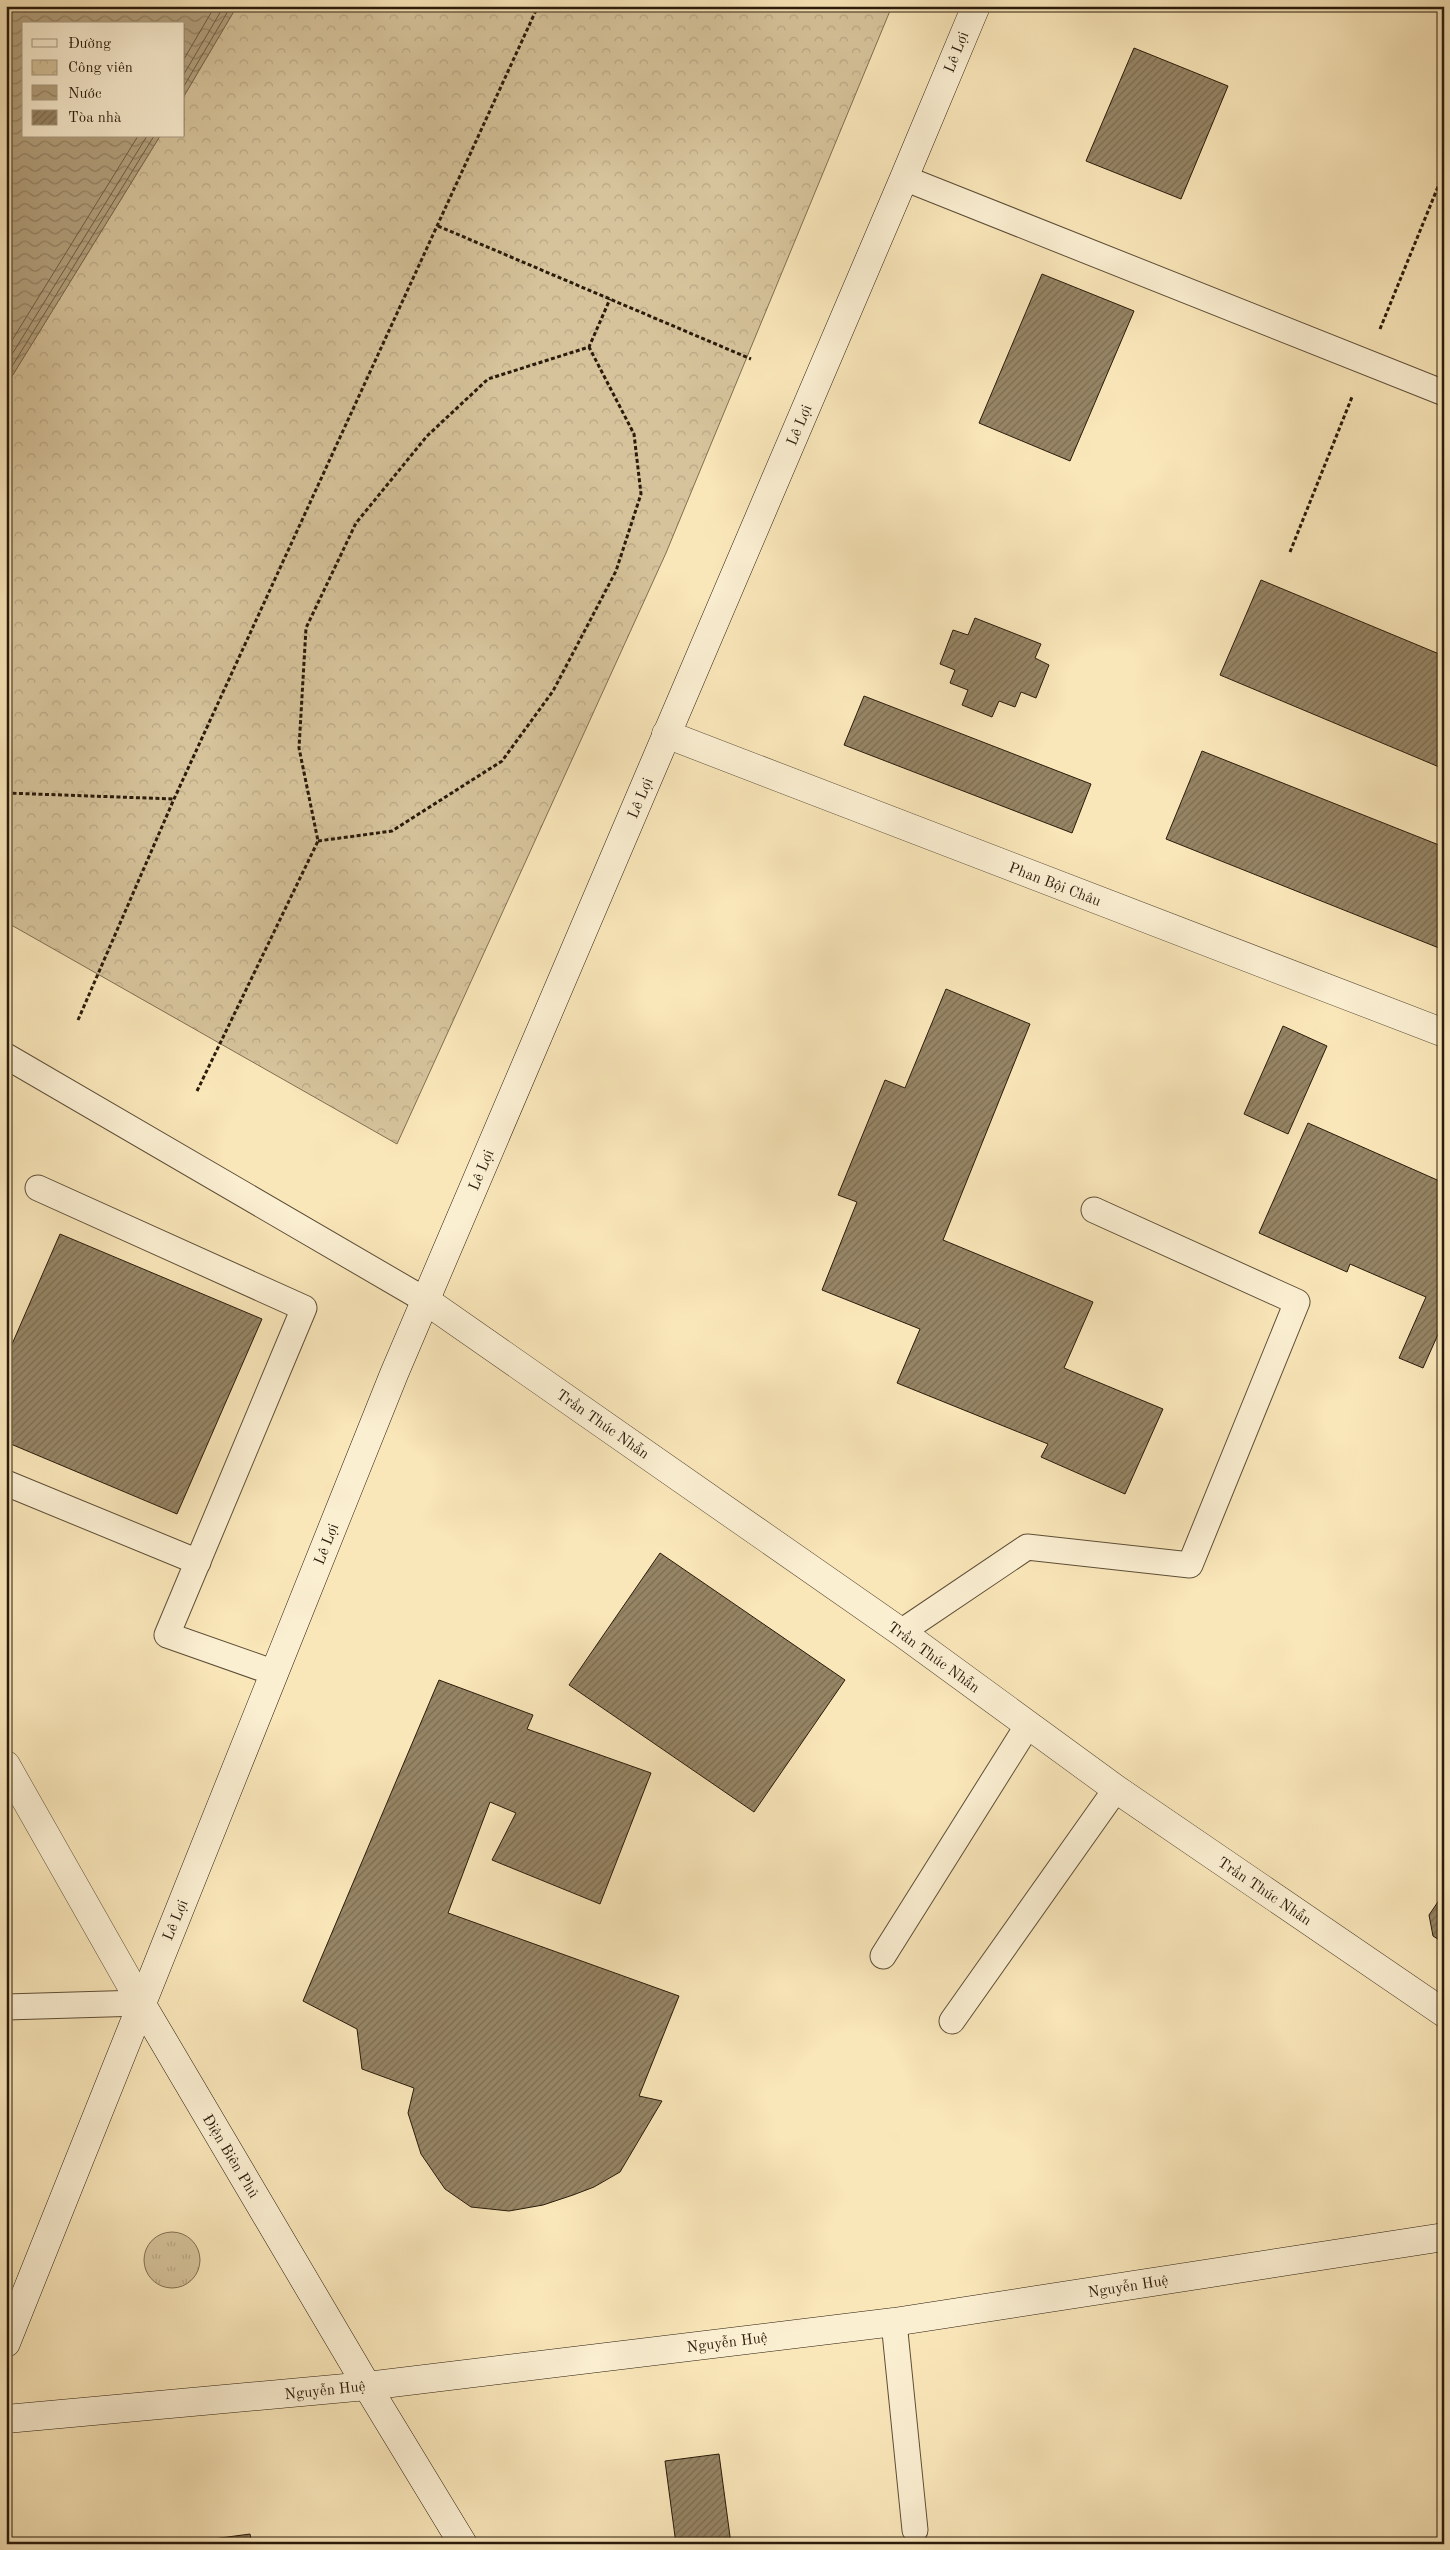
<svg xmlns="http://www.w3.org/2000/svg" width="1450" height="2550" font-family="'Old Standard TT',serif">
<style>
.grass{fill:url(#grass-tufts);stroke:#806f53}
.park{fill:url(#park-crowns);stroke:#806f53}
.water{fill:url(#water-waves);stroke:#7c6b50}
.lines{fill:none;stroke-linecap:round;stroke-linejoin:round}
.shore{stroke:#6e5e44;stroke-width:1}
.building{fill:url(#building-hatch);stroke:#2a1b0b}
.lane-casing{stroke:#5e4e36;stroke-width:27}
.street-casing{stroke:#5e4e36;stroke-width:29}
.secondary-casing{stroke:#2a1b0b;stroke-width:29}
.path{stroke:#2a1b0b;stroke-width:3;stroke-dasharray:4 2.5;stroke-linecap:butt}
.lane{stroke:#fbefd2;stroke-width:25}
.street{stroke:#fbefd2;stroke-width:28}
.secondary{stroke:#fbefd2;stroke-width:28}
.labels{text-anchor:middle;stroke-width:4;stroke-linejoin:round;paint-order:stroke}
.street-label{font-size:15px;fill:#2a1b0b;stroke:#fbefd2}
</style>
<defs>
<pattern id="grass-tufts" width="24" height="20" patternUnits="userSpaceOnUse" patternTransform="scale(1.25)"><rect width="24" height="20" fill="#d6c39b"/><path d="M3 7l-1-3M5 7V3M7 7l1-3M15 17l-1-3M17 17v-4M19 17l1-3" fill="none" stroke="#b8a784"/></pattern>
<pattern id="park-crowns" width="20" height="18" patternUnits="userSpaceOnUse" patternTransform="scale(1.25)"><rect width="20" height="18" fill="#d6c39b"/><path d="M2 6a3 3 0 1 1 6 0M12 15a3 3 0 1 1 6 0" fill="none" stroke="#b8a784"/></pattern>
<pattern id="water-waves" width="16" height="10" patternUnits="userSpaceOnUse" patternTransform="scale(1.25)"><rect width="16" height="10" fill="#b3a17e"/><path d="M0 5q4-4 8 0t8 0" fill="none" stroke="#928265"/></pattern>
<pattern id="building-hatch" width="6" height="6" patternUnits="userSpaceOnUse" patternTransform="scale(1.25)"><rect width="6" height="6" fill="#968565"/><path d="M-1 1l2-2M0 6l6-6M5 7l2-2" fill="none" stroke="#7b6c51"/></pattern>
</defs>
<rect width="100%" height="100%" fill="#f9e6b9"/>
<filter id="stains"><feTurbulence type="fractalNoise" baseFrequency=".004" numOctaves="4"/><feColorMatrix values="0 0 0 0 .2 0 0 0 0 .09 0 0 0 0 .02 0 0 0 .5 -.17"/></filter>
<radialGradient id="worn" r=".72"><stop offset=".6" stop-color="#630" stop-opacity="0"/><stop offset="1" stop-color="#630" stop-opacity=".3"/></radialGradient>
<circle class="grass" cx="172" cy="2260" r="28"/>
<polygon class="park" points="237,6 892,6 666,553 397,1144 6,922 6,386 160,136 184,136 184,96"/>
<polygon class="water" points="6,6 237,6 184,96 184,24 24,24 24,136 160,136 6,386"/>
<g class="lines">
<g class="shore">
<polyline points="184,59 215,6"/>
<polyline points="184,74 224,6"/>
<polyline points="184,86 231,6"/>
<polyline points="6,350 138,136"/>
<polyline points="6,364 147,136"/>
<polyline points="6,376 154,136"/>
</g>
</g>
<g class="building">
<polygon points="1134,48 1228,86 1181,199 1086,161"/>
<polygon points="1042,274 1134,311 1070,461 979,423"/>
<polygon points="1261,580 1444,656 1444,769 1220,675"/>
<polygon points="975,618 1041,644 1035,658 1049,665 1036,698 1021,692 1015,707 999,701 992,717 962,705 968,690 950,683 955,670 940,664 953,630 968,635"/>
<polygon points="864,696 1091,784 1072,833 844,745"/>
<polygon points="1202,751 1444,847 1444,950 1166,839"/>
<polygon points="946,989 1030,1024 943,1240 1093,1302 1064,1368 1163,1409 1125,1494 1041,1457 1048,1444 897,1383 920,1329 822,1290 857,1202 838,1195 885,1080 905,1088"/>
<polygon points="1283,1026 1327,1046 1288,1134 1244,1114"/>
<polygon points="1308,1123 1444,1183 1444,1321 1423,1368 1399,1358 1426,1297 1350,1264 1347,1272 1259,1233"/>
<polygon points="60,1234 262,1319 177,1514 6,1442 6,1358"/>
<polygon points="660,1553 845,1680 754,1812 569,1685"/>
<polygon points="439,1680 533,1715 527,1729 651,1773 600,1904 492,1860 516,1813 490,1802 448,1913 679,1996 639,2096 662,2101 620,2172 594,2187 573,2195 543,2205 509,2211 471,2207 445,2189 421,2154 408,2113 414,2088 362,2069 357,2029 303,2001"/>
<polygon points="1444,1893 1444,1943 1433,1936 1429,1915"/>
<polygon points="719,2454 731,2544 676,2544 665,2461"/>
<polygon points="250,2534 252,2544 198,2544 198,2541"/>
</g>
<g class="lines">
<g class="lane-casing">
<g id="lane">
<polyline points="904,178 1444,393"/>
<polyline points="6,1056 425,1300"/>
<polyline points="38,1188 304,1308 167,1635 275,1673"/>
<polyline points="6,1483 198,1562"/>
<polyline points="901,1632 1027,1547 1190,1565 1297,1302 1094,1210"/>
<polyline points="883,1956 1028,1725"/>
<polyline points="6,2007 141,2003"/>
<polyline points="952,2021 1116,1789"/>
<polyline points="894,2322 915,2530"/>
</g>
</g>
<g class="street-casing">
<g id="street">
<polyline points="666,734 1444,1033"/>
<polyline points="425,1300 901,1632 1116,1789 1444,2013"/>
<polyline points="6,1765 141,2003"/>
</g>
</g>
<g class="secondary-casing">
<g id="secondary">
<polyline points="141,2003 367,2386 463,2544"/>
<polyline points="6,2343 394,1374 904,178 976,6"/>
<polyline points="6,2419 367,2386 894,2322 1444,2237"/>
</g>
</g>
<g class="path">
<polyline points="438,226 751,359"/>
<polyline points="1380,329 1444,172"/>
<polyline points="1290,552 1352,397"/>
<polyline points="6,793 174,799"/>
<polyline points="318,841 392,831 502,761 553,691 616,571 641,494 634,434 589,347"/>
<polyline points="78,1020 174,799 538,6"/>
<polyline points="197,1091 318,841 299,748 306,628 356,523 427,436 488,379 589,347 610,299"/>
</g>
<use href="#lane" class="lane"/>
<use href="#street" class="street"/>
<use href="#secondary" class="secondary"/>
</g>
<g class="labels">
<g class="street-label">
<text transform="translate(956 52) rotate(-68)" y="5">Lê Lợi</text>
<text transform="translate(799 425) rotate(-67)" y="5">Lê Lợi</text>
<text transform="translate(640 798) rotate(-67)" y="5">Lê Lợi</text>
<text transform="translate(1055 884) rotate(21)" y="5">Phan Bội Châu</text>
<text transform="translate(481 1170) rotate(-67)" y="5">Lê Lợi</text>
<text transform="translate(603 1424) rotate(35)" y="5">Trần Thúc Nhẫn</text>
<text transform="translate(326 1544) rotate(-68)" y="5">Lê Lợi</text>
<text transform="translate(934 1657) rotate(36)" y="5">Trần Thúc Nhẫn</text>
<text transform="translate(1265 1891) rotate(34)" y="5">Trần Thúc Nhẫn</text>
<text transform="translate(175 1920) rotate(-67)" y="5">Lê Lợi</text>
<text transform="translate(231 2156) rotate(59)" y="5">Điện Biên Phủ</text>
<text transform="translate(1128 2286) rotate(-9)" y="5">Nguyễn Huệ</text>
<text transform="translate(727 2342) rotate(-7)" y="5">Nguyễn Huệ</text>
<text transform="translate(325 2390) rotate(-6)" y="5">Nguyễn Huệ</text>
</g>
</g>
<rect width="1450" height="2550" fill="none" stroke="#f9e6b9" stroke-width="25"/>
<rect x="8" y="8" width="1435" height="2535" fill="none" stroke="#2a1b0b" stroke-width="2.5"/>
<rect x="12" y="12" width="1425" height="2525" fill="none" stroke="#2a1b0b"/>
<rect x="22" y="22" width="162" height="115" fill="#fbefd2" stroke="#a79a82"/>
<rect x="32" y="39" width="25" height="8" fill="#fbefd2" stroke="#a79a82"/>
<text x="68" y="48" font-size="15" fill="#2a1b0b">Đường</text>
<rect x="32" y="60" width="25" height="15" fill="url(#park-crowns)" stroke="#a79a82"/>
<text x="68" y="72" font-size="15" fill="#2a1b0b">Công viên</text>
<rect x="32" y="85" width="25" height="15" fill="url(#water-waves)" stroke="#a79a82"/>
<text x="68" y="98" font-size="15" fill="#2a1b0b">Nước</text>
<rect x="32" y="110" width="25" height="15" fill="url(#building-hatch)" stroke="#a79a82"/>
<text x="68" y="122" font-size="15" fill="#2a1b0b">Tòa nhà</text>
<rect width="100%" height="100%" filter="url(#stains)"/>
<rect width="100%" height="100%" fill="url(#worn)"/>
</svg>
